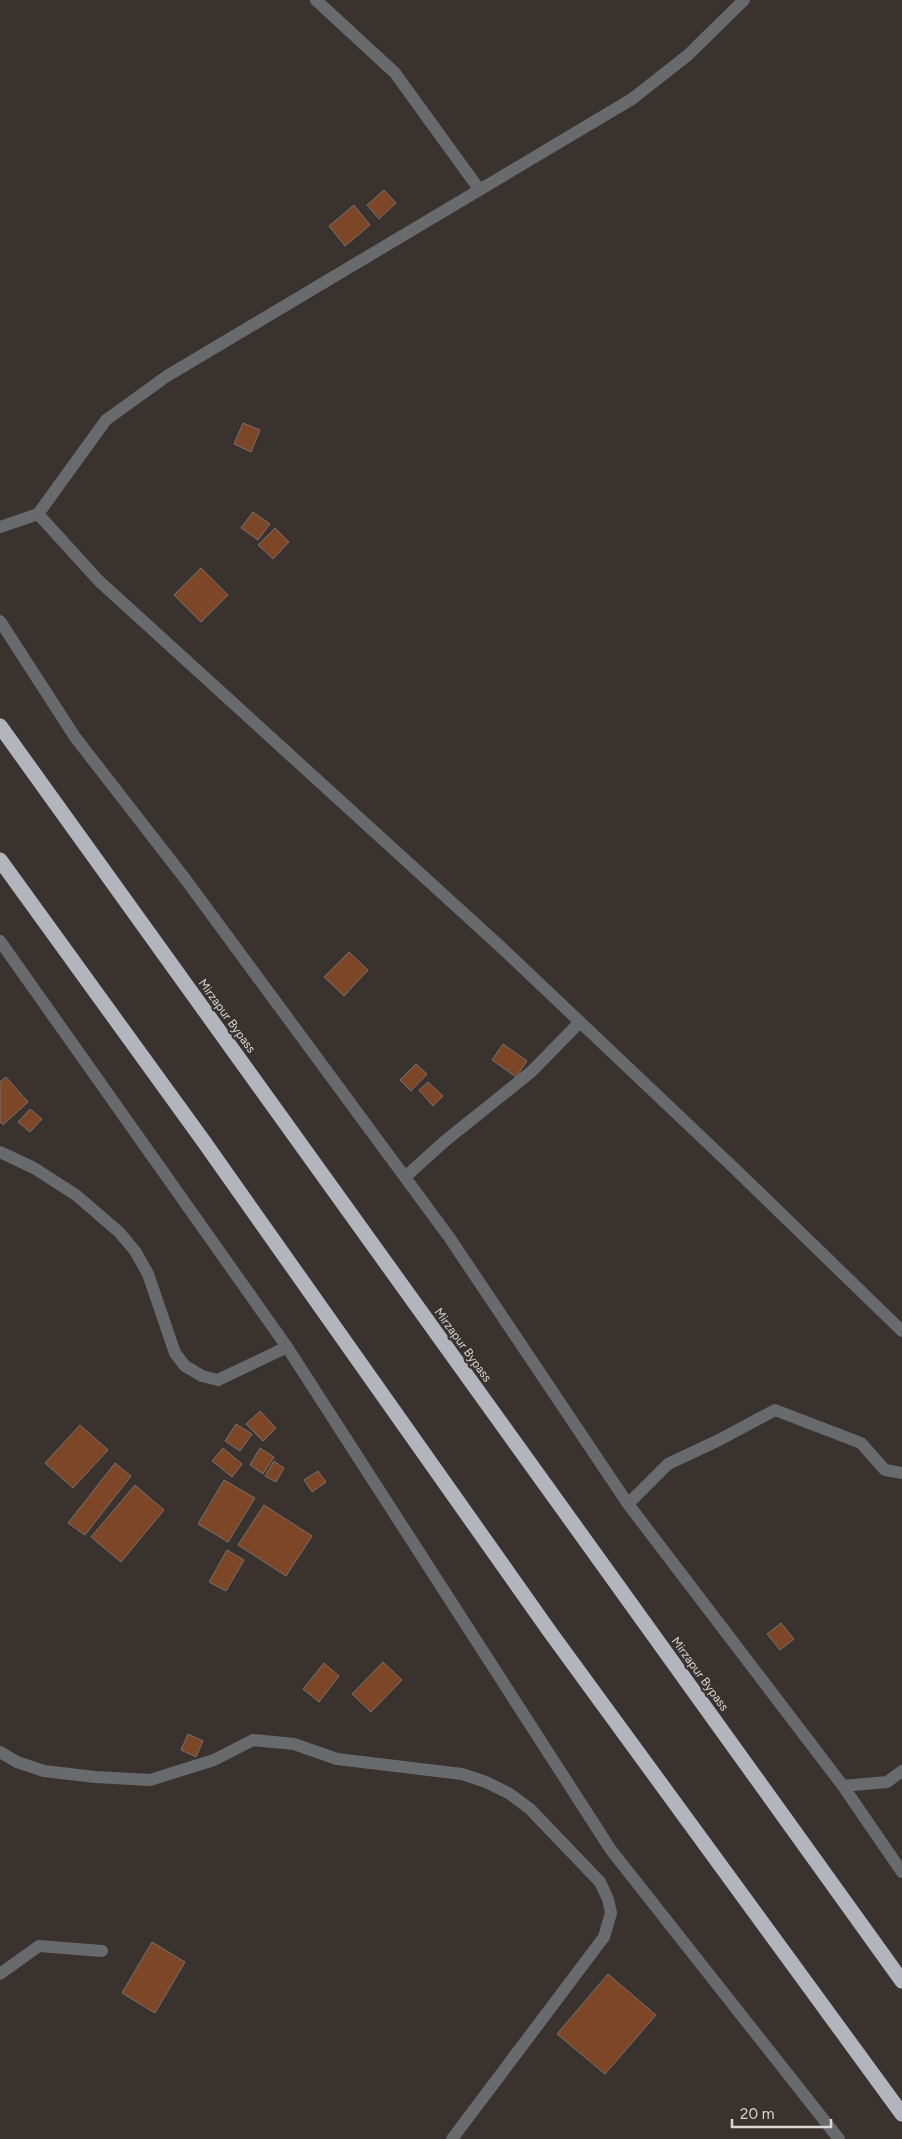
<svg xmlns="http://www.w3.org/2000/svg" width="902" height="2139" font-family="Figtree,sans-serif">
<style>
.building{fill:#7c4627;stroke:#79716c}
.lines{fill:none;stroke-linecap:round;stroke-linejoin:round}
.minor{stroke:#696a6e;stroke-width:12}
.highway{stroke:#b2b5bd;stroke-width:15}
.labels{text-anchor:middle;stroke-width:4.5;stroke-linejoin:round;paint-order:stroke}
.street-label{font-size:12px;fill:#dcd7d5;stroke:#39322e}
</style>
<rect width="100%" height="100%" fill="#39322e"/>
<g class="building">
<polygon points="384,190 396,203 379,219 367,205"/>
<polygon points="354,205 370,225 345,246 329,226"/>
<polygon points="243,423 260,430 251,452 234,444"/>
<polygon points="253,512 270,524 258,540 241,528"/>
<polygon points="275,528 289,542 273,559 258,545"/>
<polygon points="201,568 228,595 201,622 174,595"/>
<polygon points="349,952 368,970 344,996 324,977"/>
<polygon points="503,1044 527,1061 516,1077 492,1060"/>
<polygon points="416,1064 427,1074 411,1091 400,1080"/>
<polygon points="6,1077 28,1102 3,1125 0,1122 0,1082"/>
<polygon points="428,1082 443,1096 433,1106 419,1090"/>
<polygon points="30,1109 42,1119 30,1132 18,1122"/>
<polygon points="260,1411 276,1428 263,1441 246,1424"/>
<polygon points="236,1424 252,1434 240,1451 225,1441"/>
<polygon points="80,1425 108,1450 73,1488 45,1463"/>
<polygon points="223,1448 242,1464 232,1477 212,1461"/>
<polygon points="260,1448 274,1457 263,1474 250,1465"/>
<polygon points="274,1461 284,1468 276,1482 265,1476"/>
<polygon points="115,1463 131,1476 85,1535 68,1523"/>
<polygon points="318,1471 326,1482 312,1492 304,1480"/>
<polygon points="224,1480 255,1498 228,1542 198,1524"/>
<polygon points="135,1485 164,1510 121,1562 91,1537"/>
<polygon points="264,1505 312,1536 286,1576 238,1545"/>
<polygon points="227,1550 244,1560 226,1591 209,1582"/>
<polygon points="781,1623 794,1639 780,1650 767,1634"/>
<polygon points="383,1662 402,1680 371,1712 352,1694"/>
<polygon points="324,1663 339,1676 319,1702 303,1689"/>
<polygon points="188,1734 203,1741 196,1757 181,1750"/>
<polygon points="152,1942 185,1962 155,2013 122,1993"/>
<polygon points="608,1974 656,2015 605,2074 557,2034"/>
</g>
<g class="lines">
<g class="minor">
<polyline points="316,0 395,73 479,189"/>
<polyline points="38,514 99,581 502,948 734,1168 902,1331"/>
<polyline points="0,527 38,514 106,420 167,376 632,99 688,55 744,0"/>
<polyline points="0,621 75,737 186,880 449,1237 628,1504 843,1786 902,1872"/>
<polyline points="0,941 287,1347 611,1850 839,2139"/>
<polyline points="0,1152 34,1168 76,1195 119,1232 135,1251 148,1274 175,1353 185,1366 202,1376 218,1380 287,1347"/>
<polyline points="405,1177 445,1141 531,1072 580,1022"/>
<polyline points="628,1504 668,1464 719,1440 775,1410 861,1443 885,1470 902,1473"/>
<polyline points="0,1752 17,1762 44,1771 95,1777 150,1780 214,1760 253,1740 294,1744 337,1759 462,1774 486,1782 510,1794 530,1809 600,1882 608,1899 611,1913 604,1937 452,2139"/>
<polyline points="843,1786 887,1782 902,1771"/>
<polyline points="0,1974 39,1946 102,1951"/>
</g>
<g class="highway">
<polyline points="0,726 902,1981"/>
<polyline points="0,860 202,1139 550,1632 902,2114"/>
</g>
</g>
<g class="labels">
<g class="street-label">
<text transform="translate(227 1016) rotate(54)" y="4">Mirzapur Bypass</text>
<text transform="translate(463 1345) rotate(54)" y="4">Mirzapur Bypass</text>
<text transform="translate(700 1674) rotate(54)" y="4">Mirzapur Bypass</text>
</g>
</g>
<path d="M732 2119v8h99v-8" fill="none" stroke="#dcd7d5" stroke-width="2.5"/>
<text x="740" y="2119" font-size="15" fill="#dcd7d5" stroke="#39322e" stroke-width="4" paint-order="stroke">20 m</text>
</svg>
